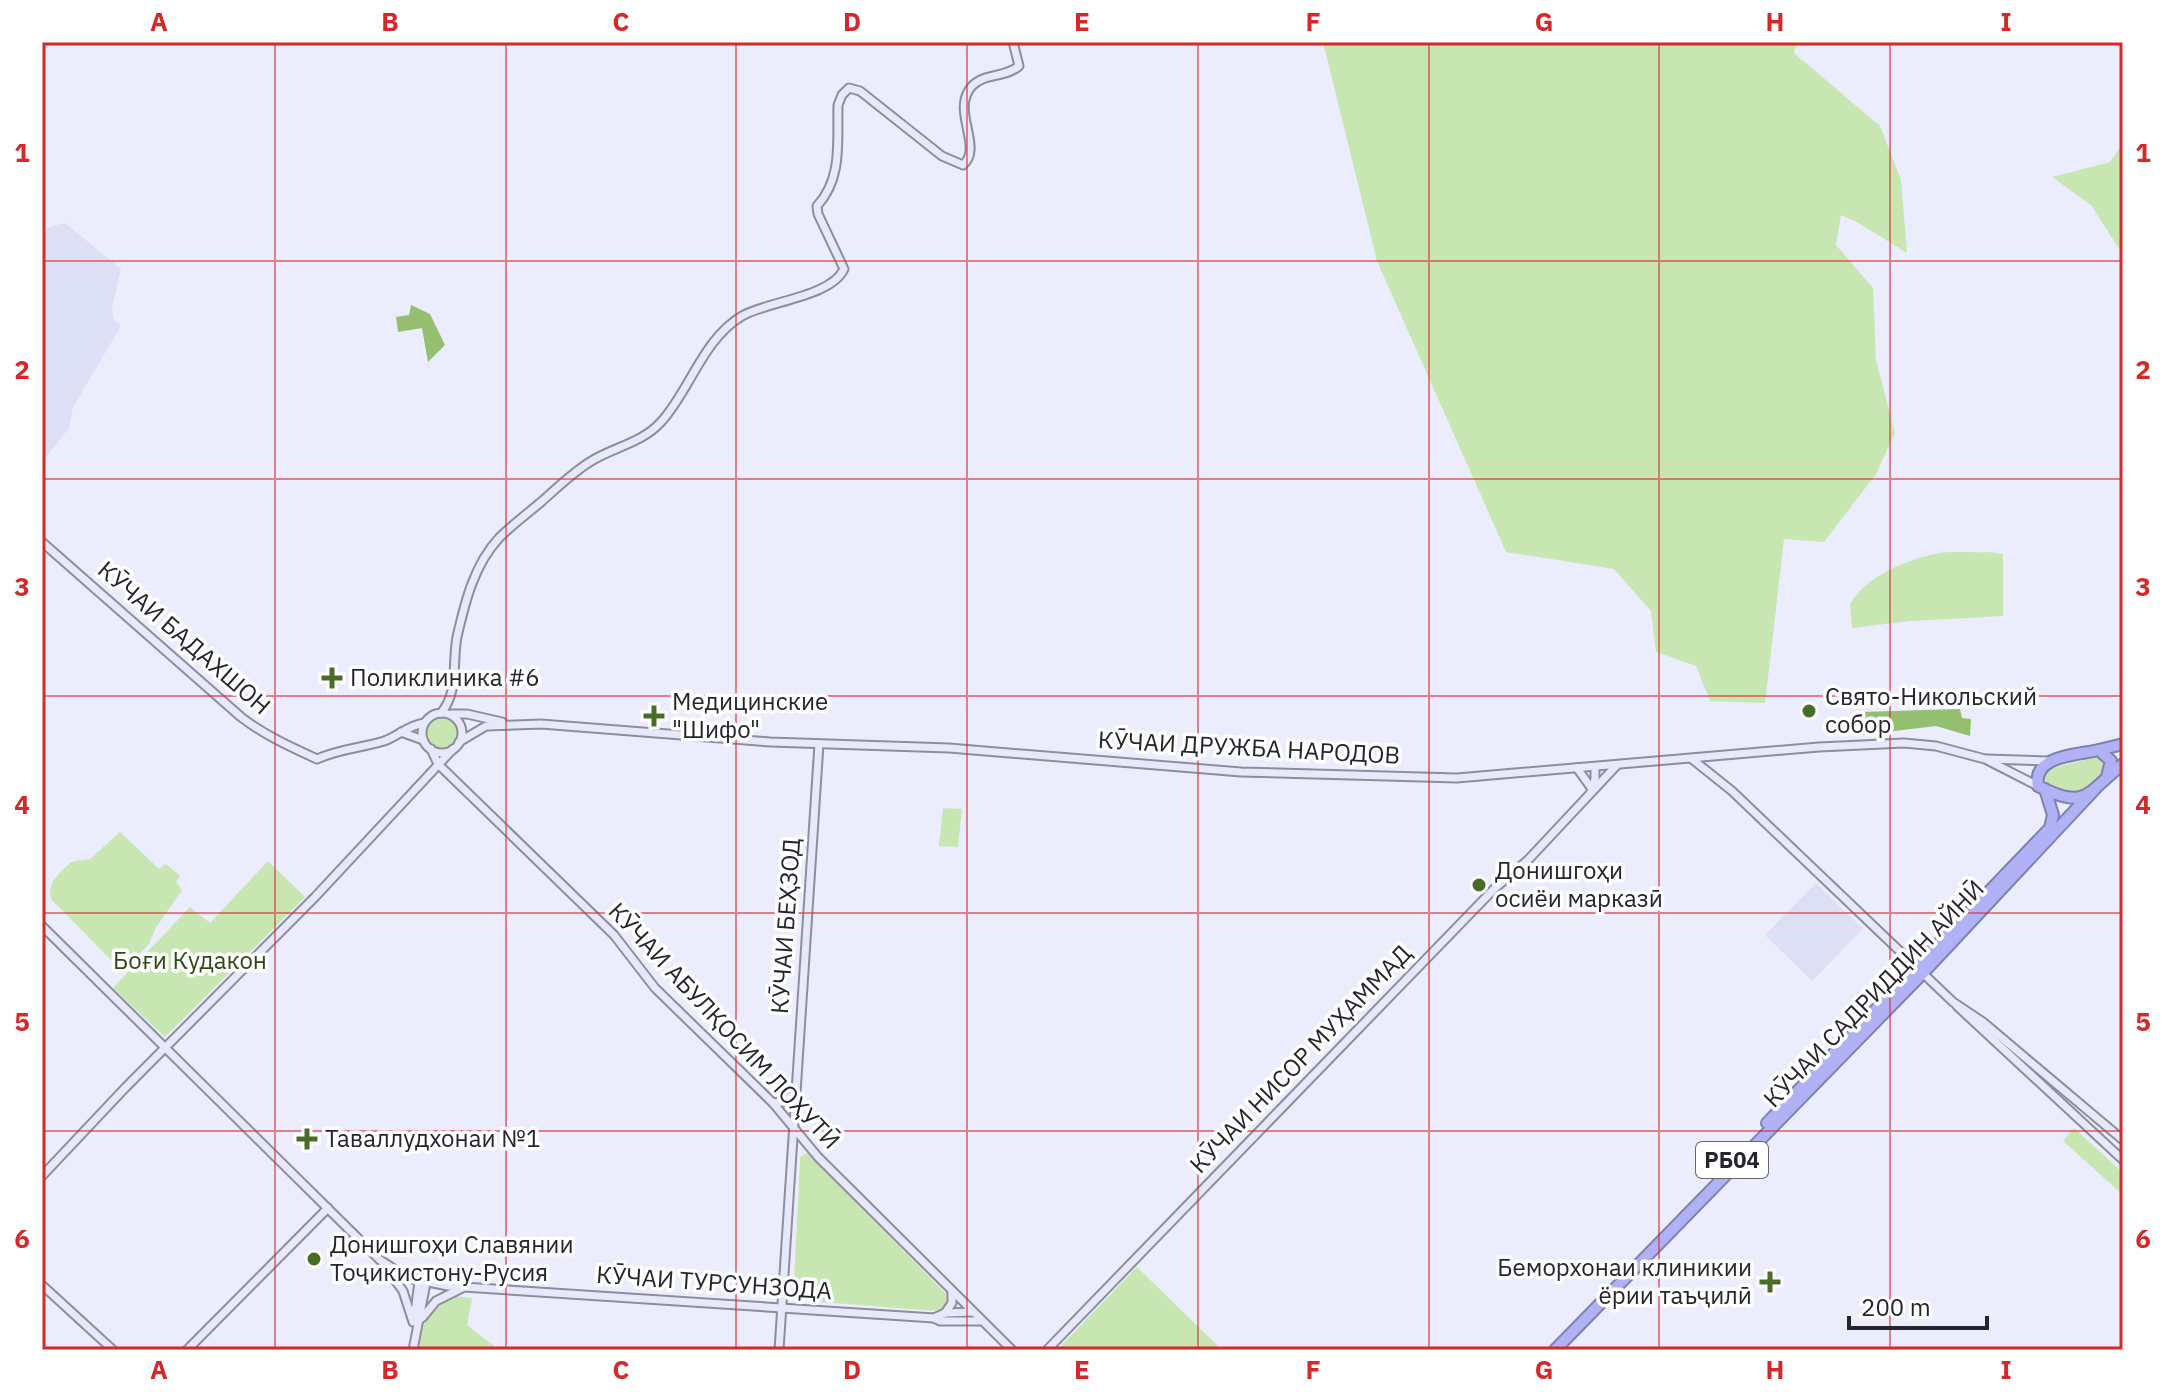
<svg xmlns="http://www.w3.org/2000/svg" width="2165" height="1392" font-family="'IBM Plex Sans',sans-serif">
<style>
.built{fill:#dddff5}
.green{fill:#c8e6b2}
.forest{fill:#94bf71}
.lines{fill:none;stroke-linecap:round;stroke-linejoin:round}
.secondary-casing{stroke:#8d8e9c;stroke-width:11}
.highway-casing{stroke:#7f81ae;stroke-width:14}
.secondary{stroke:#e7e8fc;stroke-width:7}
.highway{stroke:#b0b2f5;stroke-width:10}
.grid{fill:none;stroke:#d62828;stroke-width:2;stroke-opacity:0.55}
.poi-dot{fill:#486d26;stroke:#fff;stroke-width:3}
.labels{text-anchor:middle;stroke-width:7;stroke-linejoin:round;paint-order:stroke}
.shield{fill:#fff;stroke:#66666b;stroke-width:2}
.shield-label{font-size:22px;font-weight:bold;fill:#25252b}
.street-label{font-size:24px;fill:#25252b;stroke:#fff}
.poi-label{font-size:24px;fill:#25252b;stroke:#fff;text-anchor:start}
.park-label{font-size:24px;fill:#2e4913;stroke:#fff}
.neatline{fill:none;stroke:#d62828;stroke-width:3}
.grid-label{font-size:26px;text-anchor:middle;font-weight:bold;fill:#d62828}
</style>
<rect width="100%" height="100%" fill="#ebecfc"/>
<g class="built">
<polygon points="65,223 121,269 112,309 114,320 121,326 73,407 69,428 42,462 42,235 49,227"/>
<polygon points="1816,883 1863,929 1812,981 1765,935"/>
</g>
<g class="green">
<polygon points="1323,42 1797,42 1794,53 1880,126 1901,180 1907,253 1857,222 1841,215 1836,245 1873,288 1876,360 1895,433 1876,474 1824,542 1784,539 1765,703 1710,701 1696,666 1656,652 1651,611 1614,569 1506,552 1377,261"/>
<polygon points="2123,143 2123,255 2091,205 2052,177 2110,162"/>
<path d="M 1988,552 L 2003,554 L 2003,616 L 1910,621 L 1852,628 L 1850,604 C 1865,578 1901,562 1930,555 C 1948,550 1970,553 1988,552 Z"/>
<circle cx="442" cy="732" r="16"/>
<path d="M 2100,756 L 2105,760 L 2109,770 C 2079,797 2081,804 2043,784 L 2042,774 L 2045,770 Z"/>
<polygon points="943,808 962,809 958,847 939,846"/>
<path d="M 120,832 L 159,869 L 166,864 L 180,876 L 176,882 L 182,890 L 155,929 L 149,944 L 136,957 L 125,959 L 117,966 L 52,900 C 45,883 60,873 71,862 L 90,859 Z"/>
<polygon points="268,861 305,897 165,1037 113,988 190,907 210,923"/>
<polygon points="2074,1128 2123,1173 2123,1195 2063,1141"/>
<polygon points="807,1153 948,1296 946,1306 940,1311 923,1310 796,1300 793,1297 800,1162 800,1157"/>
<polygon points="1137,1267 1222,1350 1057,1350"/>
<path d="M 453,1296 L 472,1298 L 467,1325 L 499,1350 L 420,1350 C 420,1327 429,1303 453,1296 Z"/>
</g>
<g class="forest">
<polygon points="411,305 430,314 445,345 428,362 422,328 398,332 396,317 409,315"/>
<polygon points="1960,709 1962,718 1971,719 1970,736 1936,726 1861,735 1862,712"/>
</g>
<g class="lines">
<g class="secondary-casing">
<g id="secondary">
<path d="M 42,542 L 241,717 C 264,735 291,747 317,759 C 339,749 361,748 384,741 C 398,736 409,725 424,723"/>
<path d="M 441,713 C 459,692 452,663 457,637 C 465,602 474,565 499,538 C 512,525 527,514 541,502 C 557,488 574,471 593,460 C 615,447 643,442 661,422 C 690,390 703,339 742,316 C 768,301 831,297 844,269 L 818,214 L 817,206 C 843,178 837,141 838,105 L 842,95 L 849,88 L 860,91 L 942,156 L 963,165 C 984,147 950,110 972,86 C 984,73 1005,78 1019,66 L 1013,42"/>
<circle cx="442" cy="733" r="20"/>
<polyline points="452,714 467,714 502,722"/>
<polyline points="401,732 423,740"/>
<polyline points="459,742 486,726 541,724 770,742 949,748 1241,772 1457,778 1819,747 1904,743 1936,746 1985,759 2038,786"/>
<polyline points="431,749 438,764 614,935 655,988 773,1103 818,1157 1012,1350"/>
<polyline points="1692,759 1732,791 1953,1002 1983,1022 2123,1140"/>
<polyline points="1987,759 2049,761"/>
<polyline points="1577,768 1592,789"/>
<polyline points="1591,792 1595,779 1595,767"/>
<polyline points="42,926 380,1260 408,1278 448,1286 934,1318 940,1321 981,1321"/>
<polyline points="1957,1006 2123,1160"/>
<polyline points="773,1103 783,1102 795,1093"/>
<polyline points="42,1176 125,1088 315,897 453,749"/>
<polyline points="386,1268 403,1291 413,1322"/>
<polyline points="42,1285 113,1350"/>
<polyline points="945,1313 952,1303 952,1292"/>
<polyline points="422,1318 436,1301 462,1288"/>
<polyline points="934,1318 945,1313 973,1312"/>
<polyline points="414,1319 419,1282"/>
<polyline points="187,1350 328,1208"/>
<polyline points="413,1350 426,1283"/>
<polyline points="779,1350 819,744"/>
<polyline points="1047,1350 1494,889 1528,860 1617,765"/>
</g>
</g>
<g class="highway-casing">
<g id="highway">
<polyline points="2099,750 2123,744"/>
<path d="M 2107,777 L 2111,761 L 2099,750 C 2078,755 2032,755 2038,786 C 2087,811 2086,793 2123,764"/>
<polyline points="1767,1123 2050,828 2053,815 2045,789"/>
<polyline points="1555,1350 1922,974 2095,789"/>
</g>
</g>
<use href="#secondary" class="secondary"/>
<use href="#highway" class="highway"/>
</g>
<path class="grid" d="M 275,42 L 275,1350M 506,42 L 506,1350M 736,42 L 736,1350M 967,42 L 967,1350M 1198,42 L 1198,1350M 1429,42 L 1429,1350M 1659,42 L 1659,1350M 1890,42 L 1890,1350M 42,261 L 2123,261M 42,479 L 2123,479M 42,696 L 2123,696M 42,913 L 2123,913M 42,1131 L 2123,1131"/>
<g class="poi-dot">
<path d="M328 666h8v8h8v8h-8v8h-8v-8h-8v-8h8z"/>
<circle cx="1809" cy="711" r="8"/>
<path d="M650 704h8v8h8v8h-8v8h-8v-8h-8v-8h8z"/>
<circle cx="1479" cy="885" r="8"/>
<path d="M303 1127h8v8h8v8h-8v8h-8v-8h-8v-8h8z"/>
<circle cx="314" cy="1259" r="8"/>
<path d="M1766 1270h8v8h8v8h-8v8h-8v-8h-8v-8h8z"/>
</g>
<g class="labels">
<rect class="shield" x="1696" y="1142" width="72" height="36" rx="6"/>
<g class="shield-label">
<text x="1732" y="1168">РБ04</text>
</g>
<g class="street-label">
<text transform="translate(184 638) rotate(41)" y="8">КӮЧАИ БАДАХШОН</text>
<text transform="translate(1249 748) rotate(3)" y="8">КӮЧАИ ДРУЖБА НАРОДОВ</text>
<text transform="translate(786 926) rotate(-86)" y="8">КӮЧАИ БЕҲЗОД</text>
<text transform="translate(1874 994) rotate(-46)" y="8">КӮЧАИ САДРИДДИН АЙНӢ</text>
<text transform="translate(724 1026) rotate(47)" y="8">КӮЧАИ АБУЛҚОСИМ ЛОҲУТӢ</text>
<text transform="translate(1301 1059) rotate(-46)" y="8">КӮЧАИ НИСОР МУҲАММАД</text>
<text transform="translate(714 1283) rotate(4)" y="8">КӮЧАИ ТУРСУНЗОДА</text>
</g>
<g class="poi-label">
<text x="350" y="686">Поликлиника #6</text>
<text x="1825" y="705">Свято-Никольский<tspan x="1825" dy="28">собор</tspan></text>
<text x="672" y="710">Медицинские<tspan x="672" dy="28">"Шифо"</tspan></text>
<text x="1495" y="879">Донишгоҳи<tspan x="1495" dy="28">осиёи марказӣ</tspan></text>
<text x="325" y="1147">Таваллудхонаи №1</text>
<text x="330" y="1253">Донишгоҳи Славянии<tspan x="330" dy="28">Тоҷикистону-Русия</tspan></text>
<text x="1752" y="1276" text-anchor="end">Беморхонаи клиникии<tspan x="1752" dy="28">ёрии таъҷилӣ</tspan></text>
</g>
<g class="park-label">
<text x="190" y="969">Боғи Кудакон</text>
</g>
</g>
<rect width="2165" height="1392" fill="none" stroke="#ffffff" stroke-width="88"/>
<path d="M1849 1316v12h138v-12" fill="none" stroke="#25252b" stroke-width="4"/>
<text x="1861" y="1316" font-size="24" fill="#25252b" stroke="#ffffff" stroke-width="6" paint-order="stroke">200 m</text>
<rect x="44" y="44" width="2077" height="1304" class="neatline"/>
<g class="grid-label">
<text x="159" y="31">A</text>
<text x="390" y="31">B</text>
<text x="621" y="31">C</text>
<text x="852" y="31">D</text>
<text x="1082" y="31">E</text>
<text x="1313" y="31">F</text>
<text x="1544" y="31">G</text>
<text x="1775" y="31">H</text>
<text x="2006" y="31">I</text>
<text x="22" y="162">1</text>
<text x="2143" y="162">1</text>
<text x="22" y="379">2</text>
<text x="2143" y="379">2</text>
<text x="22" y="596">3</text>
<text x="2143" y="596">3</text>
<text x="22" y="814">4</text>
<text x="2143" y="814">4</text>
<text x="22" y="1031">5</text>
<text x="2143" y="1031">5</text>
<text x="22" y="1248">6</text>
<text x="2143" y="1248">6</text>
<text x="159" y="1379">A</text>
<text x="390" y="1379">B</text>
<text x="621" y="1379">C</text>
<text x="852" y="1379">D</text>
<text x="1082" y="1379">E</text>
<text x="1313" y="1379">F</text>
<text x="1544" y="1379">G</text>
<text x="1775" y="1379">H</text>
<text x="2006" y="1379">I</text>
</g>
</svg>
